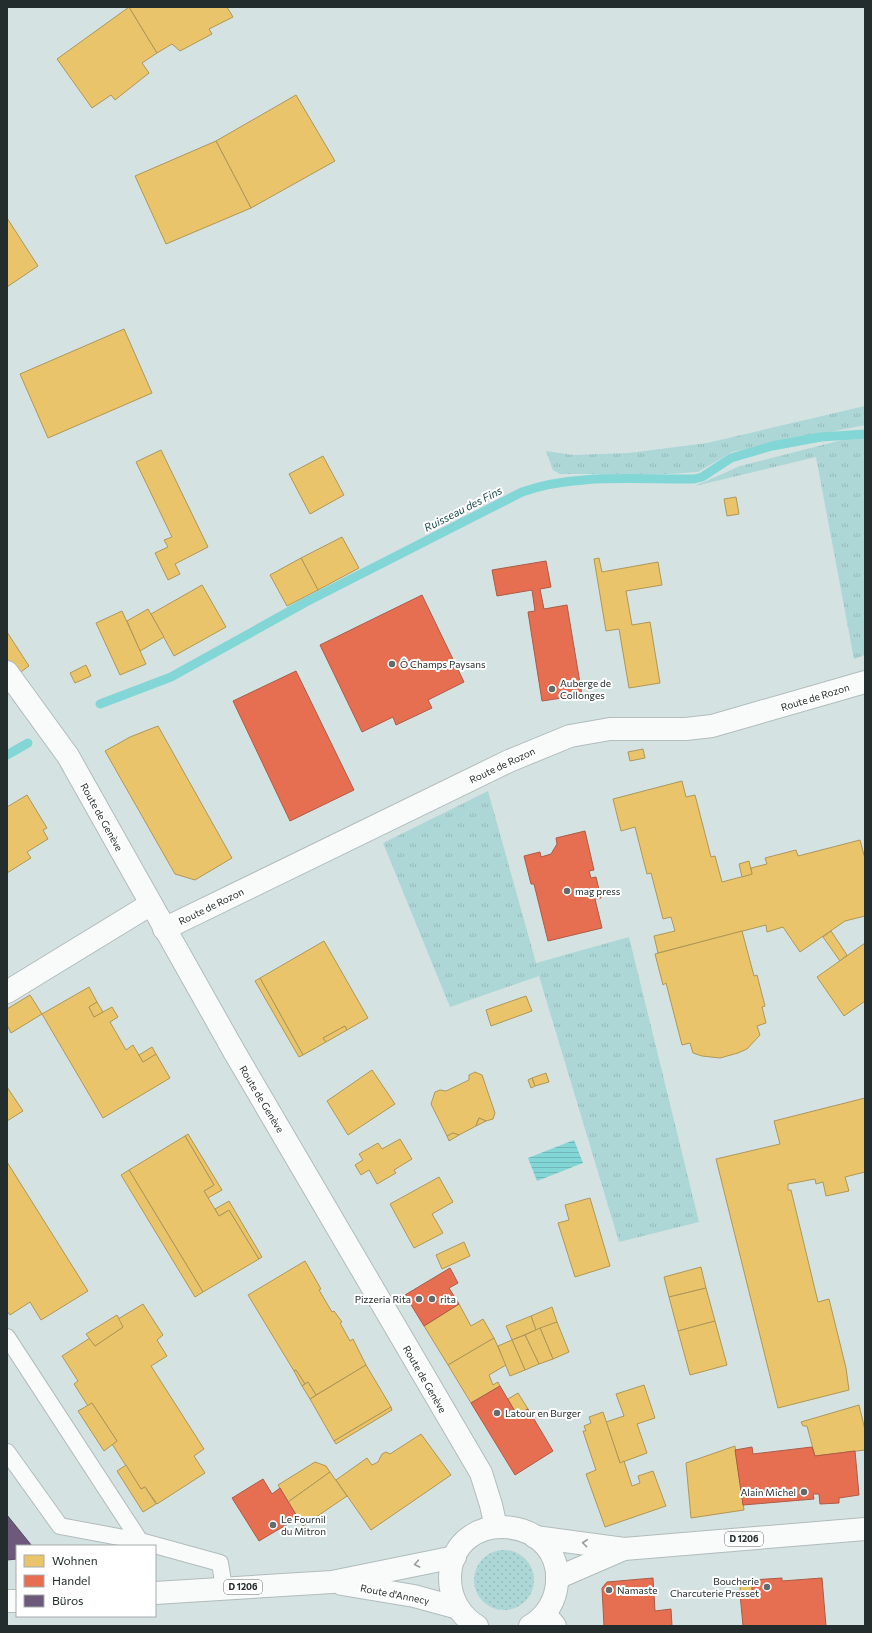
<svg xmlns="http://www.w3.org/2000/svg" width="872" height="1633" font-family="Commissioner,sans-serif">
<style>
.grass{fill:url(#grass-tufts)}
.garden{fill:url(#garden-dots)}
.water{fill:url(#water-rules)}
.homes{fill:#e9c46a;stroke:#ae9758}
.shops{fill:#e76f51;stroke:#ac5b46}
.offices{fill:#6d597a;stroke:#574c63}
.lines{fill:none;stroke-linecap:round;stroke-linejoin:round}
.stream{stroke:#82d6d5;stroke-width:9}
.service-casing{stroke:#b1bcbb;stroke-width:18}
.minor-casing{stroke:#b1bcbb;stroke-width:24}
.tertiary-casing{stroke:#b1bcbb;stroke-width:24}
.secondary-casing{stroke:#b1bcbb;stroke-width:24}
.primary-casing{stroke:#b1bcbb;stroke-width:24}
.service{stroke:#f9fbfb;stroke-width:16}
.minor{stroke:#f9fbfb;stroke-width:22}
.tertiary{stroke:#f9fbfb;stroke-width:22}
.secondary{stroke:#f9fbfb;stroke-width:22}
.primary{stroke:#f9fbfb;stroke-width:22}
.oneway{stroke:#999e9e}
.poi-dot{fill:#626c6c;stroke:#fff;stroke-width:1.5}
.labels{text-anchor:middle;stroke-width:4;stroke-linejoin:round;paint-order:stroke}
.shield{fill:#fff;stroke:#666c6c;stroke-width:1}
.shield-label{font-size:9px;font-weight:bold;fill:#242d2d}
.poi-label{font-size:10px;fill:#242d2d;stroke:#fff;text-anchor:start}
.street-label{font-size:10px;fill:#242d2d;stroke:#fff}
.water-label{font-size:11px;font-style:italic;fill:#1a4d4b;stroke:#fff}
</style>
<defs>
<pattern id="grass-tufts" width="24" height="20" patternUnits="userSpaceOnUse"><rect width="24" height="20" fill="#acd7d6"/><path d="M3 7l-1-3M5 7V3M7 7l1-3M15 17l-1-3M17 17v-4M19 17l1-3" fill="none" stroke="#94b9b8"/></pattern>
<pattern id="garden-dots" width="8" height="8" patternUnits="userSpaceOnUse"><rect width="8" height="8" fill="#acd7d6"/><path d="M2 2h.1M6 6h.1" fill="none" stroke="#94b9b8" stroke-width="1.8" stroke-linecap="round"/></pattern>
<pattern id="water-rules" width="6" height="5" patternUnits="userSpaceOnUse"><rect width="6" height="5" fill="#82d6d5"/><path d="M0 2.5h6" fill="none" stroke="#70b8b7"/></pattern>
</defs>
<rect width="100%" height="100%" fill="#d5e2e2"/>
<g class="grass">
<polygon points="865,406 865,425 732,452 698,472 669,474 560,474 553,470 546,451 573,455 629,453 707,443"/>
<polygon points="850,438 865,438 865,655 854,659 816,457 695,486 740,466"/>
<polygon points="488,791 536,963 629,937 699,1222 619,1242 539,976 450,1007 383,843"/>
</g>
<circle class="garden" cx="504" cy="1580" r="30"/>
<polygon class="water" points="574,1140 583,1163 537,1181 528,1158"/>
<g class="homes">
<polygon points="129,7 157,53 142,63 149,73 115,100 111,95 92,108 57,59"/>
<polygon points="129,7 227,7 233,17 209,29 212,34 180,51 172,44 157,53"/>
<polygon points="296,95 335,161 251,208 216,141"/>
<polygon points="216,141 251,208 166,244 135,176"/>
<polygon points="7,218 38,266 7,287"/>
<polygon points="124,329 152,393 48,438 20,374"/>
<polygon points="161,450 208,547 175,564 180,574 168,580 155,553 168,547 164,540 172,537 136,462"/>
<polygon points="323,456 344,495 310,514 289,474"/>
<polygon points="736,497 739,514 727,516 724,499"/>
<polygon points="342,537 359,568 318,590 301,558"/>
<polygon points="301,558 318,590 287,606 270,575"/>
<polygon points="599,558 602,572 658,562 662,585 626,591 632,625 650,622 660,683 629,688 619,629 606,631 594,559"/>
<polygon points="202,585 226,627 174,656 151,614"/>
<polygon points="148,609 164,637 140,651 127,621"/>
<polygon points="122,611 146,664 120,675 96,623"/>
<polygon points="7,632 29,666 7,682"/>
<polygon points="86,665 91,676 75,683 70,673"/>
<polygon points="158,726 232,858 195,880 175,874 105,751 130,737"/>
<polygon points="643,749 645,758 630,761 628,752"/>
<polygon points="682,781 686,797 695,795 711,857 715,856 722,882 752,874 751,868 767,864 765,858 796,850 798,856 860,840 865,859 865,916 845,921 800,952 783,927 767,932 766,925 658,953 654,936 675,931 671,917 663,919 651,873 647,874 635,827 621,831 613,799"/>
<polygon points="27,795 47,828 43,830 48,839 27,852 31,858 7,873 7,807"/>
<polygon points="749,861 752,874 742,877 739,864"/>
<polygon points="742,931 754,976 757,975 765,1006 762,1007 766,1023 757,1026 760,1035 747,1049 738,1053 720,1058 702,1056 693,1053 690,1043 682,1045 666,983 663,985 655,954"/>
<polygon points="831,931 847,955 840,961 823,937"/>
<polygon points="324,941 368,1018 347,1030 345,1026 323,1038 326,1042 303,1055 260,978"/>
<polygon points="865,943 865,1001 844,1016 817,977"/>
<polygon points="260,978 303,1055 299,1057 255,981"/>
<polygon points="89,987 97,1002 89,1007 94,1017 112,1007 118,1017 110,1022 126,1050 133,1045 143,1062 156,1054 170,1078 103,1118 42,1014"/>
<polygon points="30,995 42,1014 11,1033 7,1025 7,1009"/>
<polygon points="526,996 532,1011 491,1026 486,1010"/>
<polygon points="97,1002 103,1012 94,1017 89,1007"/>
<polygon points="345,1026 347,1030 326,1042 323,1038"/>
<polygon points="152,1047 156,1054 143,1062 139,1055"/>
<polygon points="372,1070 395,1104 348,1135 327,1101"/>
<polygon points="475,1072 482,1075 495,1113 493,1119 486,1121 479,1118 476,1126 459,1135 453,1133 447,1136 431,1104 435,1092 440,1090 446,1091 469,1080 469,1075"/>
<polygon points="546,1073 549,1082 535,1086 532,1078"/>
<polygon points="532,1078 535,1086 531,1088 528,1080"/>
<polygon points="7,1087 23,1111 7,1121"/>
<polygon points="865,1098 865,1172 845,1177 849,1191 826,1196 823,1182 816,1184 815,1179 788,1184 788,1190 791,1190 818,1302 829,1299 846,1368 849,1390 778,1408 716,1159 780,1144 774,1121"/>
<polygon points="479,1118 486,1121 476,1126"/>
<polygon points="453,1133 459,1135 449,1141 447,1136"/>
<polygon points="188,1134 222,1190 208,1198 204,1191 214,1185 185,1136"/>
<polygon points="185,1136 214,1185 204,1191 219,1216 229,1210 259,1259 203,1292 129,1170"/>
<polygon points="400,1139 412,1159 394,1170 396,1173 377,1184 369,1170 361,1175 355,1165 363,1160 359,1154 378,1143 382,1149"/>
<polygon points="7,1162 88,1291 41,1320 30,1302 10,1315 7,1311"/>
<polygon points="129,1170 203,1292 195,1297 121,1175"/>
<polygon points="439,1177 453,1202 432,1214 443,1233 414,1248 390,1204"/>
<polygon points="590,1198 610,1266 575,1277 558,1223 569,1220 565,1205"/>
<polygon points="229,1201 262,1257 259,1259 229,1210 219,1216 215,1209"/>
<polygon points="464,1242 470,1256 442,1269 436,1255"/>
<polygon points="305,1261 321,1289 319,1290 332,1312 334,1311 342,1322 340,1323 350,1341 353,1339 366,1365 316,1395 308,1382 305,1384 296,1370 294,1371 248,1295"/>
<polygon points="701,1267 706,1288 669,1297 664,1277"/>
<polygon points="706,1288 715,1321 678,1331 669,1297"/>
<polygon points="143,1304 163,1335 157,1340 167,1356 151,1366 204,1449 194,1456 205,1473 157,1504 145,1487 141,1489 112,1444 117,1441 92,1403 88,1406 74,1384 78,1381 62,1356 90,1338 95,1346 123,1327 118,1319"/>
<polygon points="459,1304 471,1326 483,1319 494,1338 448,1365 424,1326"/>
<polygon points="552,1307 557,1322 536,1330 531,1316"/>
<polygon points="117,1315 123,1327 95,1346 86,1334"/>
<polygon points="531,1316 536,1330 512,1340 506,1326"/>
<polygon points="715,1321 727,1365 690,1375 678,1331"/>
<polygon points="557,1322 569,1352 553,1359 540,1328"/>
<polygon points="540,1328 553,1359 539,1364 525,1335"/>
<polygon points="525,1335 539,1364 525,1370 512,1340"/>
<polygon points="494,1338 506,1365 489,1375 493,1385 498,1382 500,1386 471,1403 448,1365"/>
<polygon points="512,1340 525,1370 510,1376 498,1346"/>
<polygon points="366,1365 391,1407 334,1441 310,1399"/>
<polygon points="296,1370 305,1384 302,1386 294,1371"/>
<polygon points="308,1382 316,1395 310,1399 302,1386"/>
<polygon points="644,1385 655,1418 637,1424 647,1453 620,1463 606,1422 624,1416 616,1394"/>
<polygon points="518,1393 528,1409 517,1415 508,1399"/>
<polygon points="92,1403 117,1441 104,1451 78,1411"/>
<polygon points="859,1405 865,1430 865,1450 815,1456 807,1426 803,1426 801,1422"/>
<polygon points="391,1407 392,1410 336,1444 334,1441"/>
<polygon points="603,1412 620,1463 624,1461 632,1486 640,1483 638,1476 653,1471 666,1506 605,1527 586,1474 596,1470 583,1431 586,1431 584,1426 591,1423 589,1417"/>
<polygon points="421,1434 451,1475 371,1530 336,1480 367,1458 372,1465 378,1462 382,1454 386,1452 390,1454"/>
<polygon points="735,1446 744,1510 691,1518 686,1463"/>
<polygon points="315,1462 326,1466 330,1472 288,1502 278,1485"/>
<polygon points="126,1465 141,1489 145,1487 156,1504 143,1512 117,1471"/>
<polygon points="330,1472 347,1496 303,1526 288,1502"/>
<polygon points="752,1584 752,1593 740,1594 740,1585"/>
</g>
<g class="shops">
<polygon points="546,561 551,587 540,589 544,609 567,605 582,695 542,701 528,612 535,611 532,590 497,596 492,570"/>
<polygon points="422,595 464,682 428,700 432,708 396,725 393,717 362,732 320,645"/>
<polygon points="296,671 354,790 290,821 233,701"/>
<polygon points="585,831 594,870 589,871 591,878 596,877 601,898 595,899 602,928 548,941 534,884 531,884 524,856 540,852 541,857 551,854 557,844 556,838"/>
<polygon points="450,1268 458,1283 449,1288 459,1304 424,1326 405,1295"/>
<polygon points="500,1386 517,1415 528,1409 553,1451 515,1475 471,1403"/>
<polygon points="752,1447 753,1454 812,1447 815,1456 855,1451 859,1495 839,1498 839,1503 820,1504 819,1494 813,1494 814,1499 743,1505 735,1450"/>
<polygon points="263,1479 272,1494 280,1488 298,1518 259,1541 232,1498"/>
<polygon points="653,1578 655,1611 671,1609 672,1626 604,1626 602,1588 607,1582"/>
<polygon points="782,1578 782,1581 822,1578 826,1626 743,1626 740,1594 752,1593 752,1580"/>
</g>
<polygon class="offices" points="7,1515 32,1546 17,1546 17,1559 7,1560"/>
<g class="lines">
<g class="stream">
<path d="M 100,704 L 171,677 L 306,602 L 522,492 C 575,473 638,480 694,479 L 702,477 L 731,458 L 772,446 L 821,437 L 865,434"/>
<polyline points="7,755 28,743"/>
</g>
<g class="service-casing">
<g id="service">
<polyline points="7,1337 140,1541 220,1563 224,1588"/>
<polyline points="7,1452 60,1526 140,1541"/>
</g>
</g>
<g class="minor-casing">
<g id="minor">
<polyline points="164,929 509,761 570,736 610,729 686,729 712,726 865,682"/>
<polyline points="7,992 151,904"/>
</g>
</g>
<g class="tertiary-casing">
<polyline id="tertiary" points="545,1614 555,1626"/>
</g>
<g class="secondary-casing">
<polyline id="secondary" points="7,672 68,756 235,1053 481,1473 491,1505 496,1527"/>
</g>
<g class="primary-casing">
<g id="primary">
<polyline points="535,1537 624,1549 865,1529"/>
<polyline points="557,1578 624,1549"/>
<polyline points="342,1584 414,1596 458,1608"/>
<polyline points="155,1593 332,1582 455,1557"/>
<polyline points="7,1601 17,1601"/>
<path d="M 477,1626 C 460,1616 450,1598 450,1578 C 451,1503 570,1514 556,1590 C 553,1605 543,1619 530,1626"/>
</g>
</g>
<use href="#service" class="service"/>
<use href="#minor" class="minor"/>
<use href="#tertiary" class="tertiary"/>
<use href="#secondary" class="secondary"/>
<use href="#primary" class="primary"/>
</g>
<defs><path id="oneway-chevron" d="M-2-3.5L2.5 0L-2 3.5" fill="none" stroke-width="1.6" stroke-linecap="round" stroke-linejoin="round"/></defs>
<g class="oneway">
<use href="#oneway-chevron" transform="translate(585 1543) rotate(-174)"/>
<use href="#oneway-chevron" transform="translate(417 1564) rotate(169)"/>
</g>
<g class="poi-dot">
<circle cx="392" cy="664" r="4"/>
<circle cx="552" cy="689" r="4"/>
<circle cx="567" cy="891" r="4"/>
<circle cx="419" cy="1299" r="4"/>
<circle cx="432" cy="1299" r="4"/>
<circle cx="497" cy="1413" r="4"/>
<circle cx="804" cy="1492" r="4"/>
<circle cx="273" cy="1525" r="4"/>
<circle cx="767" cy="1587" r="4"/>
<circle cx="609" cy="1590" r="4"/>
</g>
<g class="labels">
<g class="shield">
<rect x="725" y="1532" width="38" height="14" rx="3"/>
<rect x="224" y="1580" width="38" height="14" rx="3"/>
</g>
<g class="shield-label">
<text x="744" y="1542">D 1206</text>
<text x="243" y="1590">D 1206</text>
</g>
<g class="poi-label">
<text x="400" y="668">Ô Champs Paysans</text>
<text x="560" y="687">Auberge de<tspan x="560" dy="12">Collonges</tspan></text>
<text x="575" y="895">mag press</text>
<text x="411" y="1303" text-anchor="end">Pizzeria Rita</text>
<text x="440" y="1303">rita</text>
<text x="505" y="1417">Latour en Burger</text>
<text x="796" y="1496" text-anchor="end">Alain Michel</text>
<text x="281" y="1523">Le Fournil<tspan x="281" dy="12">du Mitron</tspan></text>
<text x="759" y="1585" text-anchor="end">Boucherie<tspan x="759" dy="12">Charcuterie Presset</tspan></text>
<text x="617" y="1594">Namaste</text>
</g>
<g class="street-label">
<text transform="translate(815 697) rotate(-17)" y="4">Route de Rozon</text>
<text transform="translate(502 765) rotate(-25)" y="4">Route de Rozon</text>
<text transform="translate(102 817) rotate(61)" y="4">Route de Genève</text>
<text transform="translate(211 906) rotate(-26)" y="4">Route de Rozon</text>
<text transform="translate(262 1099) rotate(59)" y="4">Route de Genève</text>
<text transform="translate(425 1379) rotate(60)" y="4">Route de Genève</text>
<text transform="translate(395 1594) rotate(11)" y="4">Route d'Annecy</text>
</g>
<g class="water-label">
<text transform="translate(463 509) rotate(-27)" y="4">Ruisseau des Fins</text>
</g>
</g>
<rect width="872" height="1633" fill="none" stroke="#242d2d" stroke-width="16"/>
<rect x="16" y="1545" width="140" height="72" fill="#ffffff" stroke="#a7abab"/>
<rect x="24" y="1555" width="20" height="12" fill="#e9c46a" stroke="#a7abab"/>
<text x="52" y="1565" font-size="12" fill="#242d2d">Wohnen</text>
<rect x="24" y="1575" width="20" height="12" fill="#e76f51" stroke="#a7abab"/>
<text x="52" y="1585" font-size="12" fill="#242d2d">Handel</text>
<rect x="24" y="1595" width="20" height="12" fill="#6d597a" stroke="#a7abab"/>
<text x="52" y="1605" font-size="12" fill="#242d2d">Büros</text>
</svg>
